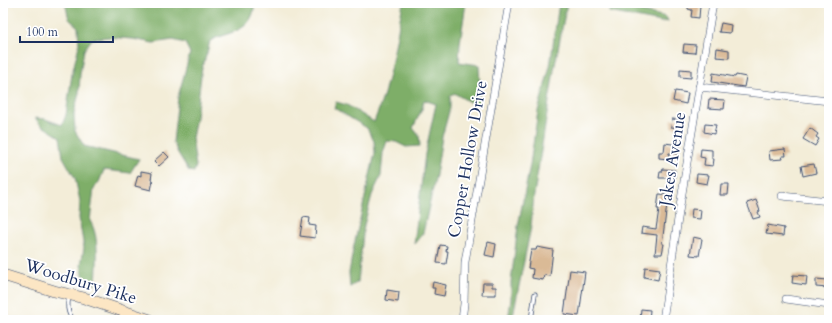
<svg xmlns="http://www.w3.org/2000/svg" width="832" height="323" font-family="Cardo,serif">
<style>
.forest{fill:#7eae68;stroke:#4c6e63}
.building{fill:#daba96}
.lines{fill:none;stroke-linecap:round;stroke-linejoin:round}
.lane-casing{stroke:#3b4c70;stroke-width:5}
.street-casing{stroke:#3b4c70;stroke-width:8}
.secondary-casing{stroke:#3b4c70;stroke-width:12}
.lane{stroke:#fff;stroke-width:3.5}
.street{stroke:#fff;stroke-width:7}
.secondary{stroke:#fce6c4;stroke-width:11}
.labels{text-anchor:middle;stroke-width:3.5;stroke-linejoin:round;paint-order:stroke}
.street-label{font-size:17px;fill:#1b2f5e;stroke:#fff}
</style>
<rect width="100%" height="100%" fill="#fff"/>
<filter id="ink" filterUnits="userSpaceOnUse"><feTurbulence type="fractalNoise" baseFrequency=".025" numOctaves="2"/><feDisplacementMap in="SourceGraphic" scale="8" xChannelSelector="R" yChannelSelector="G"/><feConvolveMatrix kernelMatrix="1 2 1 2 8 2 1 2 1" color-interpolation-filters="sRGB"/></filter>
<filter id="wash" filterUnits="userSpaceOnUse"><feTurbulence type="fractalNoise" baseFrequency=".012" numOctaves="4" result="noise"/><feDisplacementMap in="SourceGraphic" scale="16" xChannelSelector="R" yChannelSelector="G"/><feGaussianBlur stdDeviation="0.9" result="paint"/><feColorMatrix in="noise" values="0 0 0 0 0 0 0 0 0 0 0 0 0 0 0 0 0 1.4 0 .05"/><feComposite in="paint" operator="in"/></filter>
<g filter="url(#wash)">
<rect width="100%" height="100%" fill="#f3edd8"/>
<g class="forest">
<path d="M 65,3 L 255,3 C 254,7 254,12 252,16 C 244,34 225,32 210,41 L 207,53 L 202,68 L 196,117 L 192,138 L 196,166 L 194,172 L 189,171 L 178,153 L 173,142 L 178,97 L 190,53 L 185,43 L 173,40 L 153,43 L 133,39 L 108,37 L 92,39 L 84,50 L 80,74 L 79,93 L 74,113 L 75,131 L 84,146 L 139,159 L 130,173 L 104,170 L 99,182 L 94,188 L 90,221 C 100,236 97,266 96,284 L 85,282 L 81,265 L 84,248 L 79,218 L 80,201 L 75,178 L 63,157 L 60,137 L 41,125 L 35,118 L 45,119 L 62,125 L 66,115 L 72,74 L 79,45 L 78,27 L 69,19 Z"/>
<path d="M 403,3 L 466,3 L 460,43 L 459,62 L 479,65 L 480,88 L 478,107 L 454,93 L 450,97 L 450,108 L 442,137 L 436,175 L 423,233 L 414,244 L 425,154 L 436,104 L 424,100 L 422,109 L 413,128 L 419,136 L 420,146 L 406,147 L 396,142 L 387,141 L 383,153 L 381,176 L 372,195 L 364,225 L 358,282 L 350,287 L 349,273 L 353,250 L 375,153 L 374,141 L 367,128 L 334,108 L 336,102 L 347,105 L 374,122 C 390,84 395,43 403,3 Z"/>
<polygon points="559,3 567,3 554,70 534,195 531,227 512,320 508,320 511,299 511,282 518,226 530,165 538,111 550,66"/>
<polygon points="610,3 618,3 617,6 666,17 668,21 661,22 609,12"/>
</g>
<g id="blocks">
<g class="building">
<polygon points="688,3 700,5 699,18 691,17 692,10 688,9"/>
<polygon points="721,23 731,25 730,33 719,32"/>
<polygon points="684,44 696,45 695,53 683,52"/>
<polygon points="717,48 729,50 729,58 716,57"/>
<polygon points="680,69 691,70 691,78 680,77"/>
<polygon points="713,73 735,77 736,75 746,77 744,87 712,82"/>
<polygon points="675,91 688,93 686,104 673,101"/>
<polygon points="709,99 725,100 724,109 708,108"/>
<polygon points="672,119 683,120 682,128 671,127"/>
<polygon points="705,124 716,125 714,134 704,132"/>
<polygon points="810,128 818,134 816,137 819,139 815,146 803,139"/>
<polygon points="665,143 679,145 678,154 669,153 668,159 659,158 659,152 664,152"/>
<polygon points="701,149 712,150 712,159 714,159 713,166 704,165 705,158 700,157"/>
<polygon points="785,149 786,156 782,156 783,159 770,160 769,151"/>
<polygon points="164,152 169,157 159,166 154,161"/>
<polygon points="814,164 816,173 803,176 801,166"/>
<polygon points="663,169 675,170 675,178 659,178 660,172 662,172"/>
<polygon points="141,171 152,173 151,180 153,181 151,190 135,186 138,175 141,176"/>
<polygon points="697,174 709,175 707,184 696,182"/>
<polygon points="721,184 729,184 728,195 720,195"/>
<polygon points="659,194 672,195 671,204 667,204 662,244 664,244 662,254 655,254 657,235 641,233 642,227 656,229 659,209 657,209"/>
<polygon points="756,200 760,211 758,212 760,217 753,219 747,203"/>
<polygon points="692,209 701,210 700,219 691,218"/>
<polygon points="303,217 310,218 309,225 316,226 315,238 300,236"/>
<polygon points="768,225 784,228 783,236 766,234"/>
<polygon points="693,237 702,239 699,256 690,255"/>
<polygon points="488,242 496,244 494,257 485,255"/>
<polygon points="440,245 447,246 446,251 448,251 446,264 437,263"/>
<polygon points="537,247 553,250 550,276 544,275 543,280 532,278 533,269 528,268 531,250 536,250"/>
<polygon points="645,267 660,269 658,280 644,277"/>
<polygon points="570,270 585,272 579,316 564,314"/>
<polygon points="793,275 807,276 806,285 792,283"/>
<polygon points="816,279 828,280 827,288 816,287"/>
<polygon points="433,282 446,285 444,296 434,294 435,288 432,288"/>
<polygon points="483,283 492,283 492,287 496,287 496,295 482,295"/>
<polygon points="387,290 399,292 398,302 386,300"/>
<polygon points="641,309 650,310 649,320 640,319"/>
</g>
</g>
</g>
<g filter="url(#ink)">
<use href="#blocks" fill-opacity="0" stroke="#3b4c70" stroke-width="1"/>
<g class="lines">
<g class="lane-casing">
<g id="lane">
<path d="M 69,296 C 67,305 67,312 73,320"/>
<polyline points="531,320 535,294"/>
</g>
</g>
<g class="street-casing">
<g id="street">
<polyline points="699,87 829,101"/>
<polyline points="782,196 829,201"/>
<polyline points="786,299 829,305"/>
<polyline points="462,320 464,304 465,262 509,3"/>
<polyline points="663,320 679,212 713,3"/>
</g>
</g>
<g class="secondary-casing">
<polyline id="secondary" points="3,275 54,291 84,298 150,320"/>
</g>
<use href="#lane" class="lane"/>
<use href="#street" class="street"/>
<use href="#secondary" class="secondary"/>
</g>
</g>
<g class="labels">
<g class="street-label">
<text transform="translate(467 159) rotate(-80)" y="6">Copper Hollow Drive</text>
<text transform="translate(672 159) rotate(-81)" y="6">Jakes Avenue</text>
<text transform="translate(81 281) rotate(17)" y="6">Woodbury Pike</text>
</g>
</g>
<rect width="832" height="323" fill="none" stroke="#fff" stroke-width="16"/>
<path d="M20 36v6h93v-6" fill="none" stroke="#1b2f5e" stroke-width="2"/>
<text x="26" y="36" font-size="12" fill="#1b2f5e" stroke="#ffffff" stroke-width="3" paint-order="stroke">100 m</text>
</svg>
